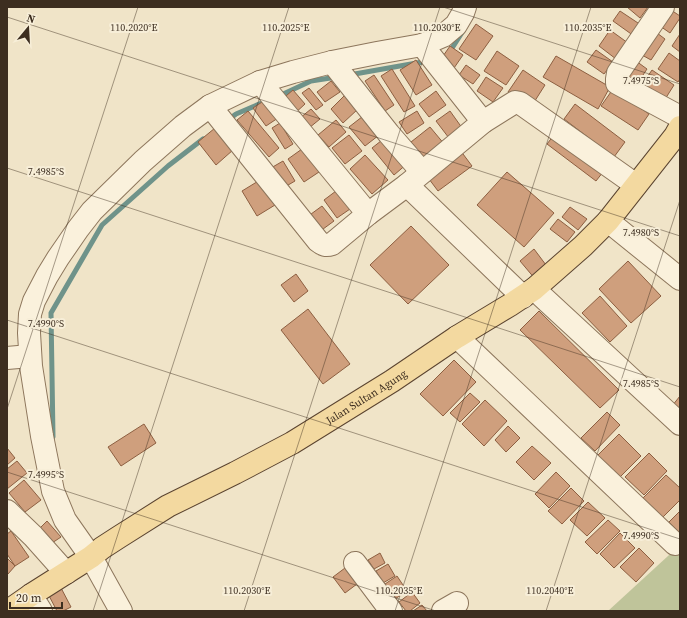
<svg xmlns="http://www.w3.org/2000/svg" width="687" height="618" font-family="'Source Serif 4',serif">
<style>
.cemetery{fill:#bfc49a}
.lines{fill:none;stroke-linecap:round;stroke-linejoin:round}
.stream{stroke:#6f938a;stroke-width:5}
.building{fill:#cf9f7d;stroke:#8d5f41}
.minor-casing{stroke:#8d765c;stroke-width:24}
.major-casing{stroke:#5b4430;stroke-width:24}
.minor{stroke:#faf1dc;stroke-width:22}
.major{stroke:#f3d9a0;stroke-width:22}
.ticks{fill:none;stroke:#3d2e20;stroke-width:1;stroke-opacity:0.45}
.labels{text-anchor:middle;stroke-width:4;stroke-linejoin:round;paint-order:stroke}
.street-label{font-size:11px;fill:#3d2e20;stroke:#f7eed8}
.ticks-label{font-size:10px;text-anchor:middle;fill:#3d2e20;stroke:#f7eed8;stroke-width:4;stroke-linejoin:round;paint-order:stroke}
</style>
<rect width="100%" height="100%" fill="#f0e4c8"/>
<polygon class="cemetery" points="680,545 680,611 608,611"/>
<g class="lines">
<g class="stream">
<polyline points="449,53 463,31"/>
<polyline points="349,75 428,61"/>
<polyline points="279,96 311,81 337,77"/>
<polyline points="228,120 236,114 264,102"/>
<polyline points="53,437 51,313 102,225 168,166 203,139"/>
</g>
</g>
<g class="building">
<polygon points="627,7 648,7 640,18"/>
<polygon points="671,10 680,16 680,18 670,33 660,26"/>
<polygon points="620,11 641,25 634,36 613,21"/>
<polygon points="476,24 493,36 476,60 459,49"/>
<polygon points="610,30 628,43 616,59 599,46"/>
<polygon points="657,33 665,39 651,60 642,55"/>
<polygon points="680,34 680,52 672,46"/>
<polygon points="450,46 463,55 454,68 441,59"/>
<polygon points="596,50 613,62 604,74 587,62"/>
<polygon points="497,51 519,66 506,85 484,71"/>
<polygon points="669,53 680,61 680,79 678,82 658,69"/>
<polygon points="556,56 610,87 598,109 543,77"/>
<polygon points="416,60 432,85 416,95 400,70"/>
<polygon points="636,61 647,69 637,84 626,76"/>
<polygon points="466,65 480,75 473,84 459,75"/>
<polygon points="392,69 415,106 404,112 381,76"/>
<polygon points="523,70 545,85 531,107 508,92"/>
<polygon points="652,70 674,85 662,104 639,89"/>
<polygon points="374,75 394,105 385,111 365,81"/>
<polygon points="486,77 503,88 493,102 477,91"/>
<polygon points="331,81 340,92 325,102 317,92"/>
<polygon points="309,88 323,105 316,110 302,93"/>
<polygon points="613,89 649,114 638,130 601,106"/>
<polygon points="293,90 305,104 293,115 280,101"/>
<polygon points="436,91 446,105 429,117 419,104"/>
<polygon points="345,95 358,109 343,123 331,109"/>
<polygon points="265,100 278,118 266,126 253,108"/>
<polygon points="575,104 625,142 614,157 564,119"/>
<polygon points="311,109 320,119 309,128 300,118"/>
<polygon points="248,111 279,148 269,157 237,120"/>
<polygon points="417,111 424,123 407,134 399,122"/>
<polygon points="450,111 465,132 452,142 436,121"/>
<polygon points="367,113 383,132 365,146 349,127"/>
<polygon points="336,120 346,132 329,147 318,135"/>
<polygon points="280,123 293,144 285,149 272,128"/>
<polygon points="430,127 445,145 426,160 411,142"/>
<polygon points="215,128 233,150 216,165 198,142"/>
<polygon points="349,135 362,151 345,164 332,148"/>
<polygon points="554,135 603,172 596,181 547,144"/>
<polygon points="386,137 408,163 394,175 372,148"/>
<polygon points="302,149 319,172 304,182 288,159"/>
<polygon points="460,150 472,166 438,191 426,175"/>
<polygon points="365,155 388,180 372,194 350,169"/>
<polygon points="283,161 295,181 283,188 271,168"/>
<polygon points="507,172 554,213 524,247 477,205"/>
<polygon points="260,180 275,205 257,216 242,191"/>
<polygon points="336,191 350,209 337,218 324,200"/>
<polygon points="322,206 334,221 319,232 307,217"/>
<polygon points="570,207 587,219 578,230 562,217"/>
<polygon points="558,219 575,232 567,242 550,229"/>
<polygon points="411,226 449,265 408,304 370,265"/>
<polygon points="534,249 549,269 536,280 520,261"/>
<polygon points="628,261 661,296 631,323 599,289"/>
<polygon points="296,274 308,291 294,302 281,285"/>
<polygon points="600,296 627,326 610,342 582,313"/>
<polygon points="308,309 350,364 323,384 281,330"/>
<polygon points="539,311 619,390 600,408 520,330"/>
<polygon points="454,360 476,382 443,416 420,394"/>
<polygon points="470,393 480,402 460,422 450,413"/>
<polygon points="680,396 680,412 672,406"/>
<polygon points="485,400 507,421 484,446 462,424"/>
<polygon points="607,412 620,425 595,451 581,438"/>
<polygon points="144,424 156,443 121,466 108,447"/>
<polygon points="508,426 520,438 506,452 495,440"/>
<polygon points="619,434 641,456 619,478 597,456"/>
<polygon points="532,446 551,463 534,480 516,462"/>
<polygon points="7,448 15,458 7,465"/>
<polygon points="649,453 667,471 644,495 625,477"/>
<polygon points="17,461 27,473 7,489 7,469"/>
<polygon points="556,472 570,486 549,508 535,494"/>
<polygon points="666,475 680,488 680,500 661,519 641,500"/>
<polygon points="24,480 41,500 25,512 9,493"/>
<polygon points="571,488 584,501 562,524 548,511"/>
<polygon points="588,502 605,518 587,536 570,520"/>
<polygon points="680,511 680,533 669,522"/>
<polygon points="608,520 620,531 597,554 585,542"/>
<polygon points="47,521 61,537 52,543 40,528"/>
<polygon points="11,531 29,557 15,566 7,554 7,534"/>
<polygon points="620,533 635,548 614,568 600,554"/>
<polygon points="639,548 654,563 636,582 620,567"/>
<polygon points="380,553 385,563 374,569 368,560"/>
<polygon points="7,558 15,566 8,574 7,573"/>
<polygon points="388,564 395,576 383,583 376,571"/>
<polygon points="345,568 357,584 345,593 333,577"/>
<polygon points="397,576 407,591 395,599 385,584"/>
<polygon points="60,586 71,607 63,611 57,611 47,592"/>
<polygon points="412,592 420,603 410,611 406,611 399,602"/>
<polygon points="422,605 427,611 413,611"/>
</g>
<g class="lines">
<g class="minor-casing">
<g id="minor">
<polyline points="663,7 618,73 617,79 617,83 680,117"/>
<polyline points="422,45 483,122"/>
<polyline points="332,62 389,134 422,172"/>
<polyline points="260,82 368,214"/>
<path d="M 210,106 L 318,241 C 323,245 326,246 332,244 L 368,214 L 407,185 L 483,122 L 515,102 L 520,103 L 636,185"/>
<polyline points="407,185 523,297"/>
<polyline points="608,221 680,279"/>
<polyline points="534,289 680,424"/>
<polyline points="457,337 675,544"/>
<polyline points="7,358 30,356"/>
<polyline points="7,511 33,536 66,573"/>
<polyline points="355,563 391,611"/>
<polyline points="31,595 41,611"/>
<polyline points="121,611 91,557 65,520 53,491 42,436 31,366 29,333 30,314 34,301 47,276 58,258 78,229 92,211 143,161 183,126 210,106 260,82 293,72 332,62 377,53 422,45 443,36 456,25 463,13 465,7"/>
<polyline points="443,611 457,603"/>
</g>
</g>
<g class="major-casing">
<g id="major">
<path id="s1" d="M 8,611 L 31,595 L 91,557 L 102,548 L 119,537 L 168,506 L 235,473 L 292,443 L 392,381 L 457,337 L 510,305 L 534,289 L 583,246 L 608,221 L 675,136 L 680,127"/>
</g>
</g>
<use href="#minor" class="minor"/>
<use href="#major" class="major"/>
</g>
<path class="ticks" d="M 443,7 L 680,84M 7,17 L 680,236M 7,168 L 680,387M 7,320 L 680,539M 7,409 L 138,7M 7,472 L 436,611M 93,611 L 289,7M 244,611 L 440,7M 395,611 L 591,7M 546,611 L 680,200"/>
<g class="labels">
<g class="street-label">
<text dy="4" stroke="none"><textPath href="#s1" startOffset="418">Jalan Sultan Agung</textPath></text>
</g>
</g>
<g class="ticks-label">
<text x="134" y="31">110.2020°E</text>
<text x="286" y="31">110.2025°E</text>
<text x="437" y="31">110.2030°E</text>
<text x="588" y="31">110.2035°E</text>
<text x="641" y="84">7.4975°S</text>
<text x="46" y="175">7.4985°S</text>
<text x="641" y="236">7.4980°S</text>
<text x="46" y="327">7.4990°S</text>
<text x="641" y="387">7.4985°S</text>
<text x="46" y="478">7.4995°S</text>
<text x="641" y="539">7.4990°S</text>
<text x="247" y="594">110.2030°E</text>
<text x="399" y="594">110.2035°E</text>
<text x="550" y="594">110.2040°E</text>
</g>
<rect width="687" height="618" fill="none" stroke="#3d2e20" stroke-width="16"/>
<g transform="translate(28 28) rotate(18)" stroke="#f7eed8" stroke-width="3" paint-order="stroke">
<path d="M0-3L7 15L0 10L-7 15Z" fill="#3d2e20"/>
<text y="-6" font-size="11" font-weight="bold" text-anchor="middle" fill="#3d2e20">N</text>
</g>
<path d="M10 602v6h52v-6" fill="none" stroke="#3d2e20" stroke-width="2"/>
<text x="16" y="602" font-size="12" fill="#3d2e20" stroke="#f7eed8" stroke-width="3" paint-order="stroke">20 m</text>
</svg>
